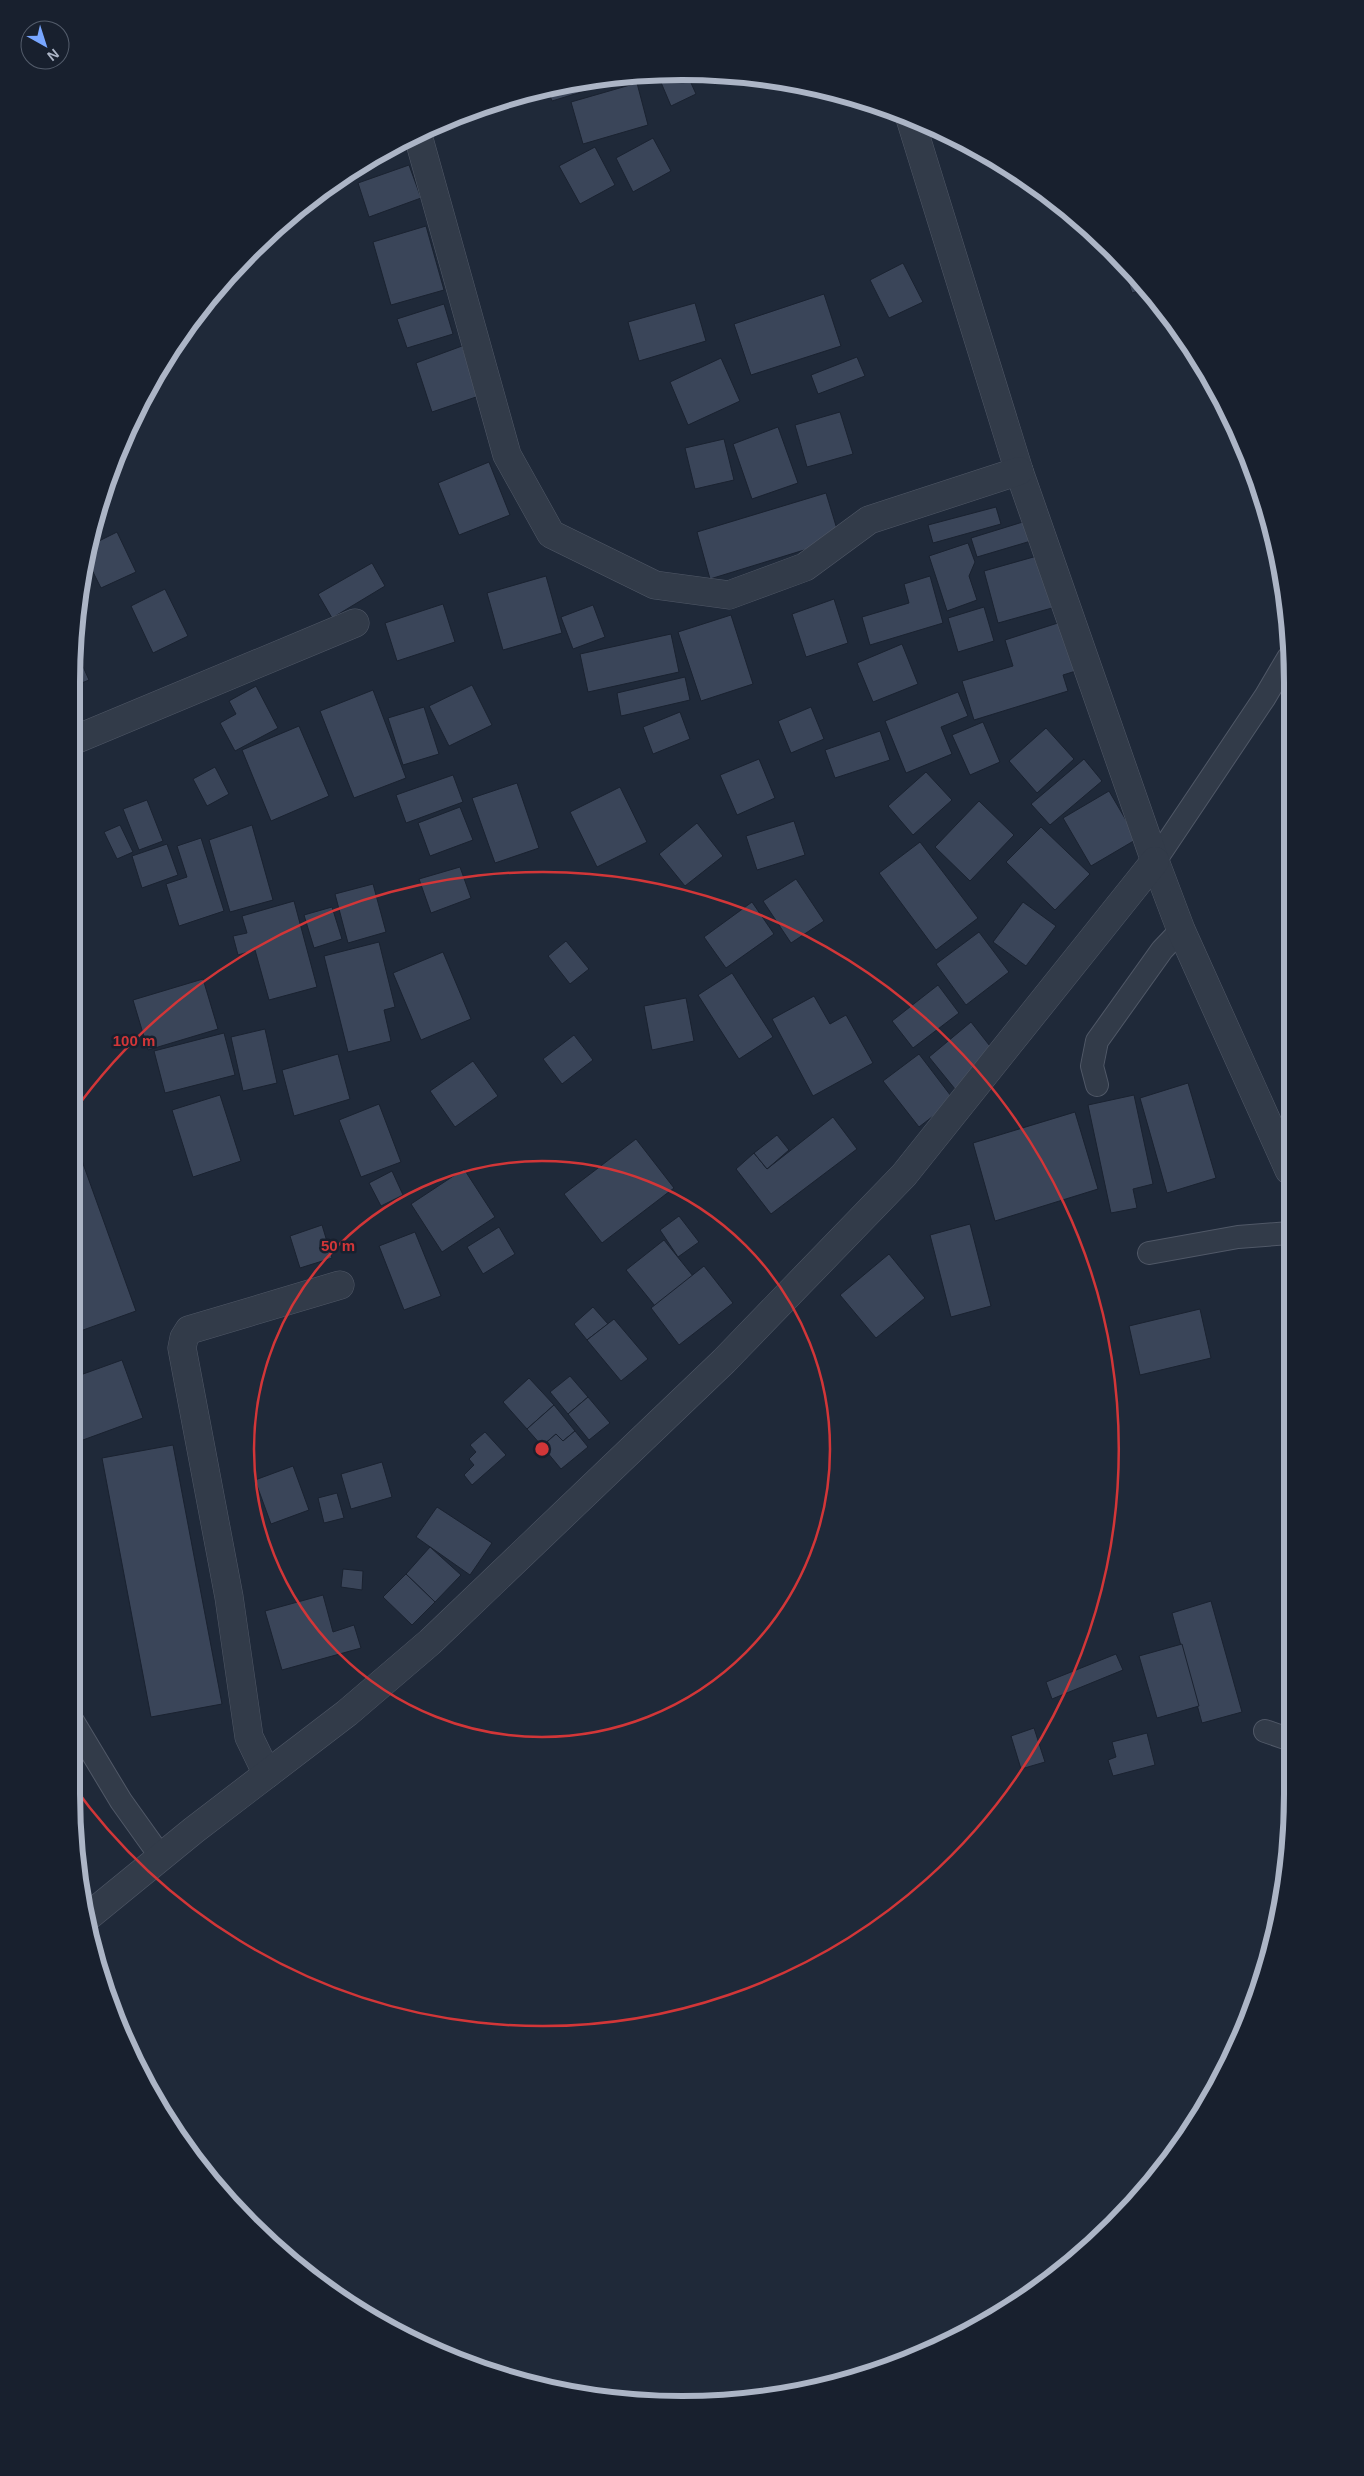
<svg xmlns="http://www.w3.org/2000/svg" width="1364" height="2476" font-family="Helvetica,sans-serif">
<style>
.building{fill:#3a4559;stroke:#1a2230}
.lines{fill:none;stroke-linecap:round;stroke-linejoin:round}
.service-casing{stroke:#505867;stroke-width:24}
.minor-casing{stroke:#505867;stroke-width:29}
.tertiary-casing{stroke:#505867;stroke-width:29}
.service{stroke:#323b49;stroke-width:22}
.minor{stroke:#323b49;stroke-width:28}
.tertiary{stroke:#323b49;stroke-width:28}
.ring{fill:none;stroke:#d23638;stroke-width:2.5}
.rim{fill:none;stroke:#acb5c6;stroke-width:6}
.centre{fill:#d23638;stroke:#18202e;stroke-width:2.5}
.ring-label{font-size:15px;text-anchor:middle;font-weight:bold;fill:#d23638;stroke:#18202e;stroke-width:5;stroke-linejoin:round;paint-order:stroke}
</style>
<rect width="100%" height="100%" fill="#1f2939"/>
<g class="building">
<polygon points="657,73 687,74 696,94 671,106"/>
<polygon points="606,78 608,84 552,101 547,88"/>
<polygon points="637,83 648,125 583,144 571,102"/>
<polygon points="653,138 671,171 633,192 616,158"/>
<polygon points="595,147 615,185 580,204 559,166"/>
<polygon points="409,165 421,198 369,217 358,183"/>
<polygon points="426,226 444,290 391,305 373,242"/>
<polygon points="1121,261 1123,261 1145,289 1132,293"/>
<polygon points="903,263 923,302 889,318 870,280"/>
<polygon points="824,294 841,346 751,375 734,324"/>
<polygon points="695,303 706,341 639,361 628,322"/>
<polygon points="444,304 453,334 407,348 397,319"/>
<polygon points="462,346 479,396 432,412 416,363"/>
<polygon points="857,357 865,376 818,394 811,375"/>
<polygon points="721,358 740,401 688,425 670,382"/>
<polygon points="840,412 853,454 807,467 795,425"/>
<polygon points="778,427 798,483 752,499 733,444"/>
<polygon points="724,439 734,480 695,489 685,448"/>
<polygon points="489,462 510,515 459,535 438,483"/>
<polygon points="826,493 840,539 710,579 697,532"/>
<polygon points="996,507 1001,524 933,543 928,525"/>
<polygon points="1026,521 1031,541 977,557 971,538"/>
<polygon points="117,532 136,572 101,588 86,558 89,546"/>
<polygon points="968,543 975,562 969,576 977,600 947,611 929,556"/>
<polygon points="1037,556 1052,608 998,623 984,571"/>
<polygon points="372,563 385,586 332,618 318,594"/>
<polygon points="546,576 562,633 503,650 487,593"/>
<polygon points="930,576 943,623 870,645 862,617 909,603 904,584"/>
<polygon points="165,589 188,636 153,653 131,606"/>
<polygon points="834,599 848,643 806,657 792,614"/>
<polygon points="443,604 455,642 397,661 385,623"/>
<polygon points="593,605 605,637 573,649 561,617"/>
<polygon points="984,607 994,641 958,652 948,618"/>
<polygon points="731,615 753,684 701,701 678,632"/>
<polygon points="1064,621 1079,670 1063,675 1068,691 974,720 962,681 1013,666 1005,640"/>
<polygon points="671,634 679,672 588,692 580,654"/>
<polygon points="73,644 89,680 72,687"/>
<polygon points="902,644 918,684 873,702 857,663"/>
<polygon points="685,677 690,700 621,716 617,693"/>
<polygon points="472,685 492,725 449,746 429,706"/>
<polygon points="256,686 278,728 235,751 220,723 236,714 229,701"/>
<polygon points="373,690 406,778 354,798 320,711"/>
<polygon points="958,692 968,716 941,727 952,754 906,773 885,721"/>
<polygon points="424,707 439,754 403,765 388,718"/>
<polygon points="811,707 824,739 791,753 778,721"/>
<polygon points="680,712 690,739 653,754 643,727"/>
<polygon points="983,722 1000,762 970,775 952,735"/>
<polygon points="299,726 329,796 271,821 242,750"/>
<polygon points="1046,728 1074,759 1037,793 1009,761"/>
<polygon points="880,731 890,760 835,778 825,750"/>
<polygon points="759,759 775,798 737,815 720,775"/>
<polygon points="1084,759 1102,781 1050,825 1031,804"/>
<polygon points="215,767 229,794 207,806 193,779"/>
<polygon points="926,772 952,800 913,835 888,806"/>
<polygon points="453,775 463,802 406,823 396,795"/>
<polygon points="517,783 539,848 495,863 472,798"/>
<polygon points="620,787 647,842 597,867 570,812"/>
<polygon points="1109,791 1137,839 1091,866 1063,818"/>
<polygon points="147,800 163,841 139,850 123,809"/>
<polygon points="979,801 1014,835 970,881 935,847"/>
<polygon points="460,807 473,840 430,856 418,823"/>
<polygon points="794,821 805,855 757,870 746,836"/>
<polygon points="697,823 723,856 685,886 659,854"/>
<polygon points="120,825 133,852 117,859 104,832"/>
<polygon points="252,825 273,900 230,912 209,840"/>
<polygon points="1041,827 1090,874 1055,910 1006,862"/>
<polygon points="201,838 224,911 179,926 166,884 187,877 177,846"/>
<polygon points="920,842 978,918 936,950 879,873"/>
<polygon points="167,844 178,875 142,888 132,856"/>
<polygon points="460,867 471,898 431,913 419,879"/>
<polygon points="796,879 824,921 791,943 763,901"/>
<polygon points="373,884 386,932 348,943 335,894"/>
<polygon points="294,901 317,987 269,1000 255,950 238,955 233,936 247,933 242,916"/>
<polygon points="752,902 774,934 726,968 704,937"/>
<polygon points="1023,902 1056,926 1026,966 993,942"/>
<polygon points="332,907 342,939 314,948 304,915"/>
<polygon points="979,932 1009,972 966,1005 936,964"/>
<polygon points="566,941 589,969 570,984 548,956"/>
<polygon points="379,942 395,1007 384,1010 391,1041 348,1052 324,956"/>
<polygon points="443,952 471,1019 421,1040 393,973"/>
<polygon points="732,973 773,1037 739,1059 698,995"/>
<polygon points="203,979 218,1029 148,1050 133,1000"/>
<polygon points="938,985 959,1013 913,1048 892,1021"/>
<polygon points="814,996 830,1024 846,1015 873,1063 813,1096 772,1019"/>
<polygon points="686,998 694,1041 652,1050 644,1006"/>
<polygon points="971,1022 997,1055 955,1089 929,1057"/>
<polygon points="265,1029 277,1083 243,1091 231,1037"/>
<polygon points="224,1033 235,1075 165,1093 154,1051"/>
<polygon points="574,1035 593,1060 562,1084 543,1059"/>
<polygon points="338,1054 350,1099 294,1116 282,1070"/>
<polygon points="919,1054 954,1100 919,1127 883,1081"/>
<polygon points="473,1061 498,1096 455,1127 430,1091"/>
<polygon points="1188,1083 1216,1178 1167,1193 1140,1098"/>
<polygon points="220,1095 241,1161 193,1177 172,1110"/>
<polygon points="1134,1095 1153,1184 1133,1189 1137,1208 1111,1213 1088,1105"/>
<polygon points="379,1104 401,1162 361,1177 339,1120"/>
<polygon points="1075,1112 1098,1189 995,1221 973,1143"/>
<polygon points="833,1117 857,1149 771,1214 736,1169 754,1153 767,1169"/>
<polygon points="72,1133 136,1311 72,1334"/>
<polygon points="777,1135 789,1150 767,1169 754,1153"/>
<polygon points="636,1139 674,1188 602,1243 564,1194"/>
<polygon points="464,1169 495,1217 442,1252 411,1204"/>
<polygon points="392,1171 403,1195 381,1206 369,1183"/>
<polygon points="679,1216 699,1242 678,1257 660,1230"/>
<polygon points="970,1224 991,1306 951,1317 930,1235"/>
<polygon points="322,1225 332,1258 300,1268 290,1236"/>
<polygon points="499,1227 515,1254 483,1274 467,1247"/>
<polygon points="415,1232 441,1296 404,1310 379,1246"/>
<polygon points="664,1240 693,1276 655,1306 626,1270"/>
<polygon points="889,1254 925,1298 876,1338 840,1295"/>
<polygon points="704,1266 733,1303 679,1345 651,1308"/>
<polygon points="593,1307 608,1324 587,1340 574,1324"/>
<polygon points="1200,1309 1211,1358 1140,1375 1129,1326"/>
<polygon points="614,1319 648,1359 621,1381 587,1340"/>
<polygon points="122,1360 143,1418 72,1444 72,1378"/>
<polygon points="570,1376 588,1397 568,1414 550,1392"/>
<polygon points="529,1378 554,1405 527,1429 503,1402"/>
<polygon points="588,1397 610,1423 589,1440 568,1414"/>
<polygon points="554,1405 575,1431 563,1441 556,1434 542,1446 527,1429"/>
<polygon points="575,1431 588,1447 561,1469 542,1446 556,1434 563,1441"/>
<polygon points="485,1432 506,1455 472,1485 464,1475 474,1465 469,1459 476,1452 470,1445"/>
<polygon points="173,1445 222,1704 151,1717 102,1458"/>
<polygon points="382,1462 392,1497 351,1509 341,1474"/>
<polygon points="293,1466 309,1510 271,1524 255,1480"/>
<polygon points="337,1493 344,1518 324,1523 318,1498"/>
<polygon points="437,1507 492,1543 470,1575 416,1537"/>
<polygon points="430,1547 461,1575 435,1602 406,1574"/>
<polygon points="343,1569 363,1571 362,1590 341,1587"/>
<polygon points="406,1574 435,1602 412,1625 383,1597"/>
<polygon points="323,1595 333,1632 354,1625 361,1648 282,1670 265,1611"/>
<polygon points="1211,1601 1242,1712 1202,1723 1172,1613"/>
<polygon points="1182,1644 1199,1706 1157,1718 1139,1656"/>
<polygon points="1116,1654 1123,1670 1052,1699 1046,1682"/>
<polygon points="1034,1728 1045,1762 1021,1769 1011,1736"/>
<polygon points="1147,1733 1155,1765 1113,1776 1108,1760 1116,1757 1112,1742"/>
</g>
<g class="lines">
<g class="service-casing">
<g id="service">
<polyline points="1155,861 1265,697 1288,658"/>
<polyline points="1097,1085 1092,1066 1097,1041 1162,950 1181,930"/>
<polyline points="1149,1253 1238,1237 1290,1233"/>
<polyline points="71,1718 121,1801 161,1857"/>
<polyline points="1265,1731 1291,1740"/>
</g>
</g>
<g class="minor-casing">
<g id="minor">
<polyline points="910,118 1019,471 1155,861"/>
<polyline points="417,132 507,455 551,534 655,585 729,595 805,567 869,520 1019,471"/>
<polyline points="72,741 355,623"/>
<polyline points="267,1774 249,1737 229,1597 182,1348 184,1338 189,1330 340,1285"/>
</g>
</g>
<g class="tertiary-casing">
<g id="tertiary">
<polyline points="1155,861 1181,930 1289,1170"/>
<polyline points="85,1919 194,1830 347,1713 430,1642 724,1361 904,1175 1155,861"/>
</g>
</g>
<use href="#service" class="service"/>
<use href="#minor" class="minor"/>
<use href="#tertiary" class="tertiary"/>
</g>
<g class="ring">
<circle cx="542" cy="1449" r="288"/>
<path d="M72 1114A577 577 0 1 1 72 1784"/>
</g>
<path d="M0 0H1364V2476H0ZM682 80H682A602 602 0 0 1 1284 682V1794A602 602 0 0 1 682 2396H682A602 602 0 0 1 80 1794V682A602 602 0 0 1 682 80Z" fill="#18202e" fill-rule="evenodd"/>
<path class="rim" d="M682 80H682A602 602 0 0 1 1284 682V1794A602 602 0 0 1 682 2396H682A602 602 0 0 1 80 1794V682A602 602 0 0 1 682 80Z"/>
<circle cx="542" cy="1449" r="8" class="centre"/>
<g class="ring-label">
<text x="134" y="1046">100 m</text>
<text x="338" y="1251">50 m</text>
</g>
<g transform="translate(45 45) rotate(141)"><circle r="24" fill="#18202e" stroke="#535c6b"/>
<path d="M0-4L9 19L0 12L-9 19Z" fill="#78a6ff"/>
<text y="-8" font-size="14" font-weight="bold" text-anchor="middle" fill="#acb5c6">N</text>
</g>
</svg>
